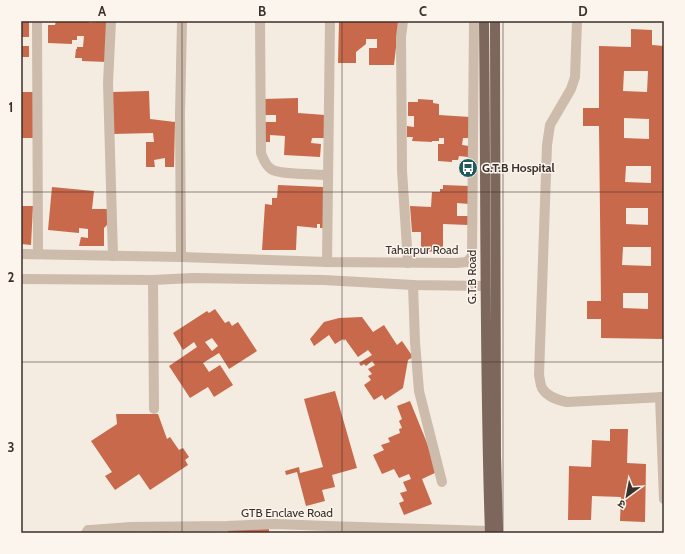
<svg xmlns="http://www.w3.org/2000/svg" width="685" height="554" font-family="Cabin,'Noto Sans Devanagari',sans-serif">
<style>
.building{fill:#c8694b;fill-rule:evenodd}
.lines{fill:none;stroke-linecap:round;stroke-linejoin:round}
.minor{stroke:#cdbbac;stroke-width:10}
.major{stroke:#7d675c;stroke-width:10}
.grid{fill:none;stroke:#3b302b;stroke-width:1;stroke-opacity:0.55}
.labels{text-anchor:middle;stroke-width:3;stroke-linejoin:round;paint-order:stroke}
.poi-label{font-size:12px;font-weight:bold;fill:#3b302b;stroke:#fbf5ee;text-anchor:start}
.street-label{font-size:12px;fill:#3b302b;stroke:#fbf5ee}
.neatline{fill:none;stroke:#3b302b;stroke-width:1.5}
.grid-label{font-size:13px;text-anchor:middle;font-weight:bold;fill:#3b302b}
</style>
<rect width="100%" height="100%" fill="#f4ebe1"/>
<g class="building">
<rect x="21" y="21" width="8" height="16"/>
<polygon points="56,21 89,21 89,23 107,21 107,62 82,61 82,58 75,58 76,49 77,49 77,47 83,47 84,36 77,36 77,40 72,40 72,44 48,43 48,25 55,25"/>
<polygon points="339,21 399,21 394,65 369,65 369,48 377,48 377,39 366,39 366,44 356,52 356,63 338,63"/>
<path d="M 631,29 L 652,30 L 652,45 L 664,46 L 664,339 L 601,338 L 601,319 L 587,319 L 587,301 L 601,301 L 599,126 L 583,126 L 583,108 L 599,108 L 599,46 L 631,47 ZM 624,71 L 648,71 L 647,92 L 623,91 ZM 624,118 L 649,119 L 649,139 L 624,138 ZM 626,166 L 651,166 L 651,183 L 625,182 ZM 626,208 L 648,208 L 648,225 L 626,224 ZM 623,247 L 651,247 L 651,266 L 622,265 ZM 623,293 L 648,293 L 648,309 L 623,308 Z"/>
<rect x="21" y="46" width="8" height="11"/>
<polygon points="149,91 150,119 175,122 174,167 165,167 165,158 154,160 155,167 146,167 146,142 154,142 153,133 113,134 112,92"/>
<rect x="21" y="92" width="14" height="46"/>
<polygon points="298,98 298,113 325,115 324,138 312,138 311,143 321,144 320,157 284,155 285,136 270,135 270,142 265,142 264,122 276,122 276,115 264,115 264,99"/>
<polygon points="418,99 433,100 433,103 439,104 439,115 470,117 469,138 463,138 462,145 469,146 468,157 459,156 458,160 452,160 452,162 438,161 438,144 444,144 444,138 439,138 439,141 432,141 432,142 412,141 413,137 407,137 407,126 414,127 414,116 408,116 408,102 418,102"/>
<polygon points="278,185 323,187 323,228 320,228 320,224 317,224 317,228 297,226 296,250 262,250 265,204 272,205 272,198 277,198"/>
<polygon points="443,185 469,186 469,204 457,203 457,216 468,216 468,225 443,224 443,251 421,252 421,232 412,232 410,206 431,207 432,192 440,192 440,189 443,189"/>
<polygon points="52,187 94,191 92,209 107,209 107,225 104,228 104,246 79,246 81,237 88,238 88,229 79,228 79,233 48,230"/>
<polygon points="21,206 33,206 31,245 21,244"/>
<path d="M 215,309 L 225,323 L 229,321 L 232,326 L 238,322 L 257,351 L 229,369 L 219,353 L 203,363 L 209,372 L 220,365 L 233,385 L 214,397 L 208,387 L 190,398 L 169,366 L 197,347 L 194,342 L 183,350 L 173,333 L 207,311 L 209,313 ZM 212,338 L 218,346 L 212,351 L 205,342 Z"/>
<polygon points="362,317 373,332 384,325 397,345 402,341 413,357 408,360 403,388 385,400 382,395 374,400 364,385 371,380 368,376 372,374 368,369 375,365 372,361 366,366 364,364 361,366 359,363 372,355 368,350 358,357 345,339 344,341 343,339 335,344 329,335 314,346 310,339 324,322 339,318"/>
<polygon points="335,391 357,468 332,475 335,487 322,490 325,501 306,506 297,472 286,475 285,471 299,467 300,473 323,467 304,399"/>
<polygon points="410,401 427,443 437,472 422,479 432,504 404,515 399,503 404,501 400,493 407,491 403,482 411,479 409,474 399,478 394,469 382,474 373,455 384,450 381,445 390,442 388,438 400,433 399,429 402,428 399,421 402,419 397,406"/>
<polygon points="116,414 158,414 167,439 170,437 179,450 183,448 189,457 185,460 188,465 150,490 139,474 115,490 105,476 112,472 91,441 117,424"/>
<polygon points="610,429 628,429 627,463 646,464 645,522 620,521 621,497 592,496 591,520 568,520 569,466 591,467 592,440 610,441"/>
<rect x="228" y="527" width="41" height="6"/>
<rect x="152" y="531" width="17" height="2"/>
</g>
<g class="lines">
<g class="minor">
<polyline points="37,21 38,254"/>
<polyline points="111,21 108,83 113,256"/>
<path d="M 260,21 L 261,153 C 263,158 265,165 271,169 C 280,175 315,174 328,175"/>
<polyline points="403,21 401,37 402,171 408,263"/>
<path d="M 577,21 L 575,77 L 571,89 L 550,125 L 547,145 L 539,375 C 540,379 540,384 542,388 C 547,397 558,400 567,402 L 664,397"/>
<polyline points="21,254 181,257 327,262 456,263 467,262 472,256 474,21"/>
<polyline points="181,257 180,116 182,21"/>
<polyline points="327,262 330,21"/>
<polyline points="21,279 153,280 193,278 324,280 413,285 485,286"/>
<polyline points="153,280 154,409"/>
<polyline points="413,285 415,342 419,391 442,482"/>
<polyline points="660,397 664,499"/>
<polyline points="86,533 88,530 91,530 131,527 227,526 275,524 327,526 489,531"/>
</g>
<g class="major">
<path d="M 484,21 C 486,192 484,362 490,533"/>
<polyline points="495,21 496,456 498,533"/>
</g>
</g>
<path class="grid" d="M 182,21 L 182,533M 342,21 L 342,533M 503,21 L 503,533M 21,192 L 664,192M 21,362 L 664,362"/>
<defs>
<g id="bus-disc" transform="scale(1)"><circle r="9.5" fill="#1f5a5e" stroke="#fbf5ee"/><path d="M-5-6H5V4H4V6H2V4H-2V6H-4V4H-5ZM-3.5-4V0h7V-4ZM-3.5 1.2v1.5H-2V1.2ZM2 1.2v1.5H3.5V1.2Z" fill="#fff"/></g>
</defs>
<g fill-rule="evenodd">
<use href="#bus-disc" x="468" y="168"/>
</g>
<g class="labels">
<g class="poi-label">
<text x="482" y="172">G.T.B Hospital</text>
</g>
<g class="street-label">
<text x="422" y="254">Taharpur Road</text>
<text transform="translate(472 277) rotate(-90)" y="4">G.T.B Road</text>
<text x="287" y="517">GTB Enclave Road</text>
</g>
</g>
<rect width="685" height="554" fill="none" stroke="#fbf5ee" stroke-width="44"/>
<g transform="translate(627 496) rotate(212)" stroke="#fbf5ee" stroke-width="3" paint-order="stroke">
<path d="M0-3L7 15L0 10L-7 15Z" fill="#3b302b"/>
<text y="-6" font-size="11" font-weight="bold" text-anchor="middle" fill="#3b302b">उ</text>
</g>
<rect x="22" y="22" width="641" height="510" class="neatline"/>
<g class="grid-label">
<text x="102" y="16">A</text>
<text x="262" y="16">B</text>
<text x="423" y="16">C</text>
<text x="583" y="16">D</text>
<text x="11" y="112">1</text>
<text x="11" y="282">2</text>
<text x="11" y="452">3</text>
</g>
</svg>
